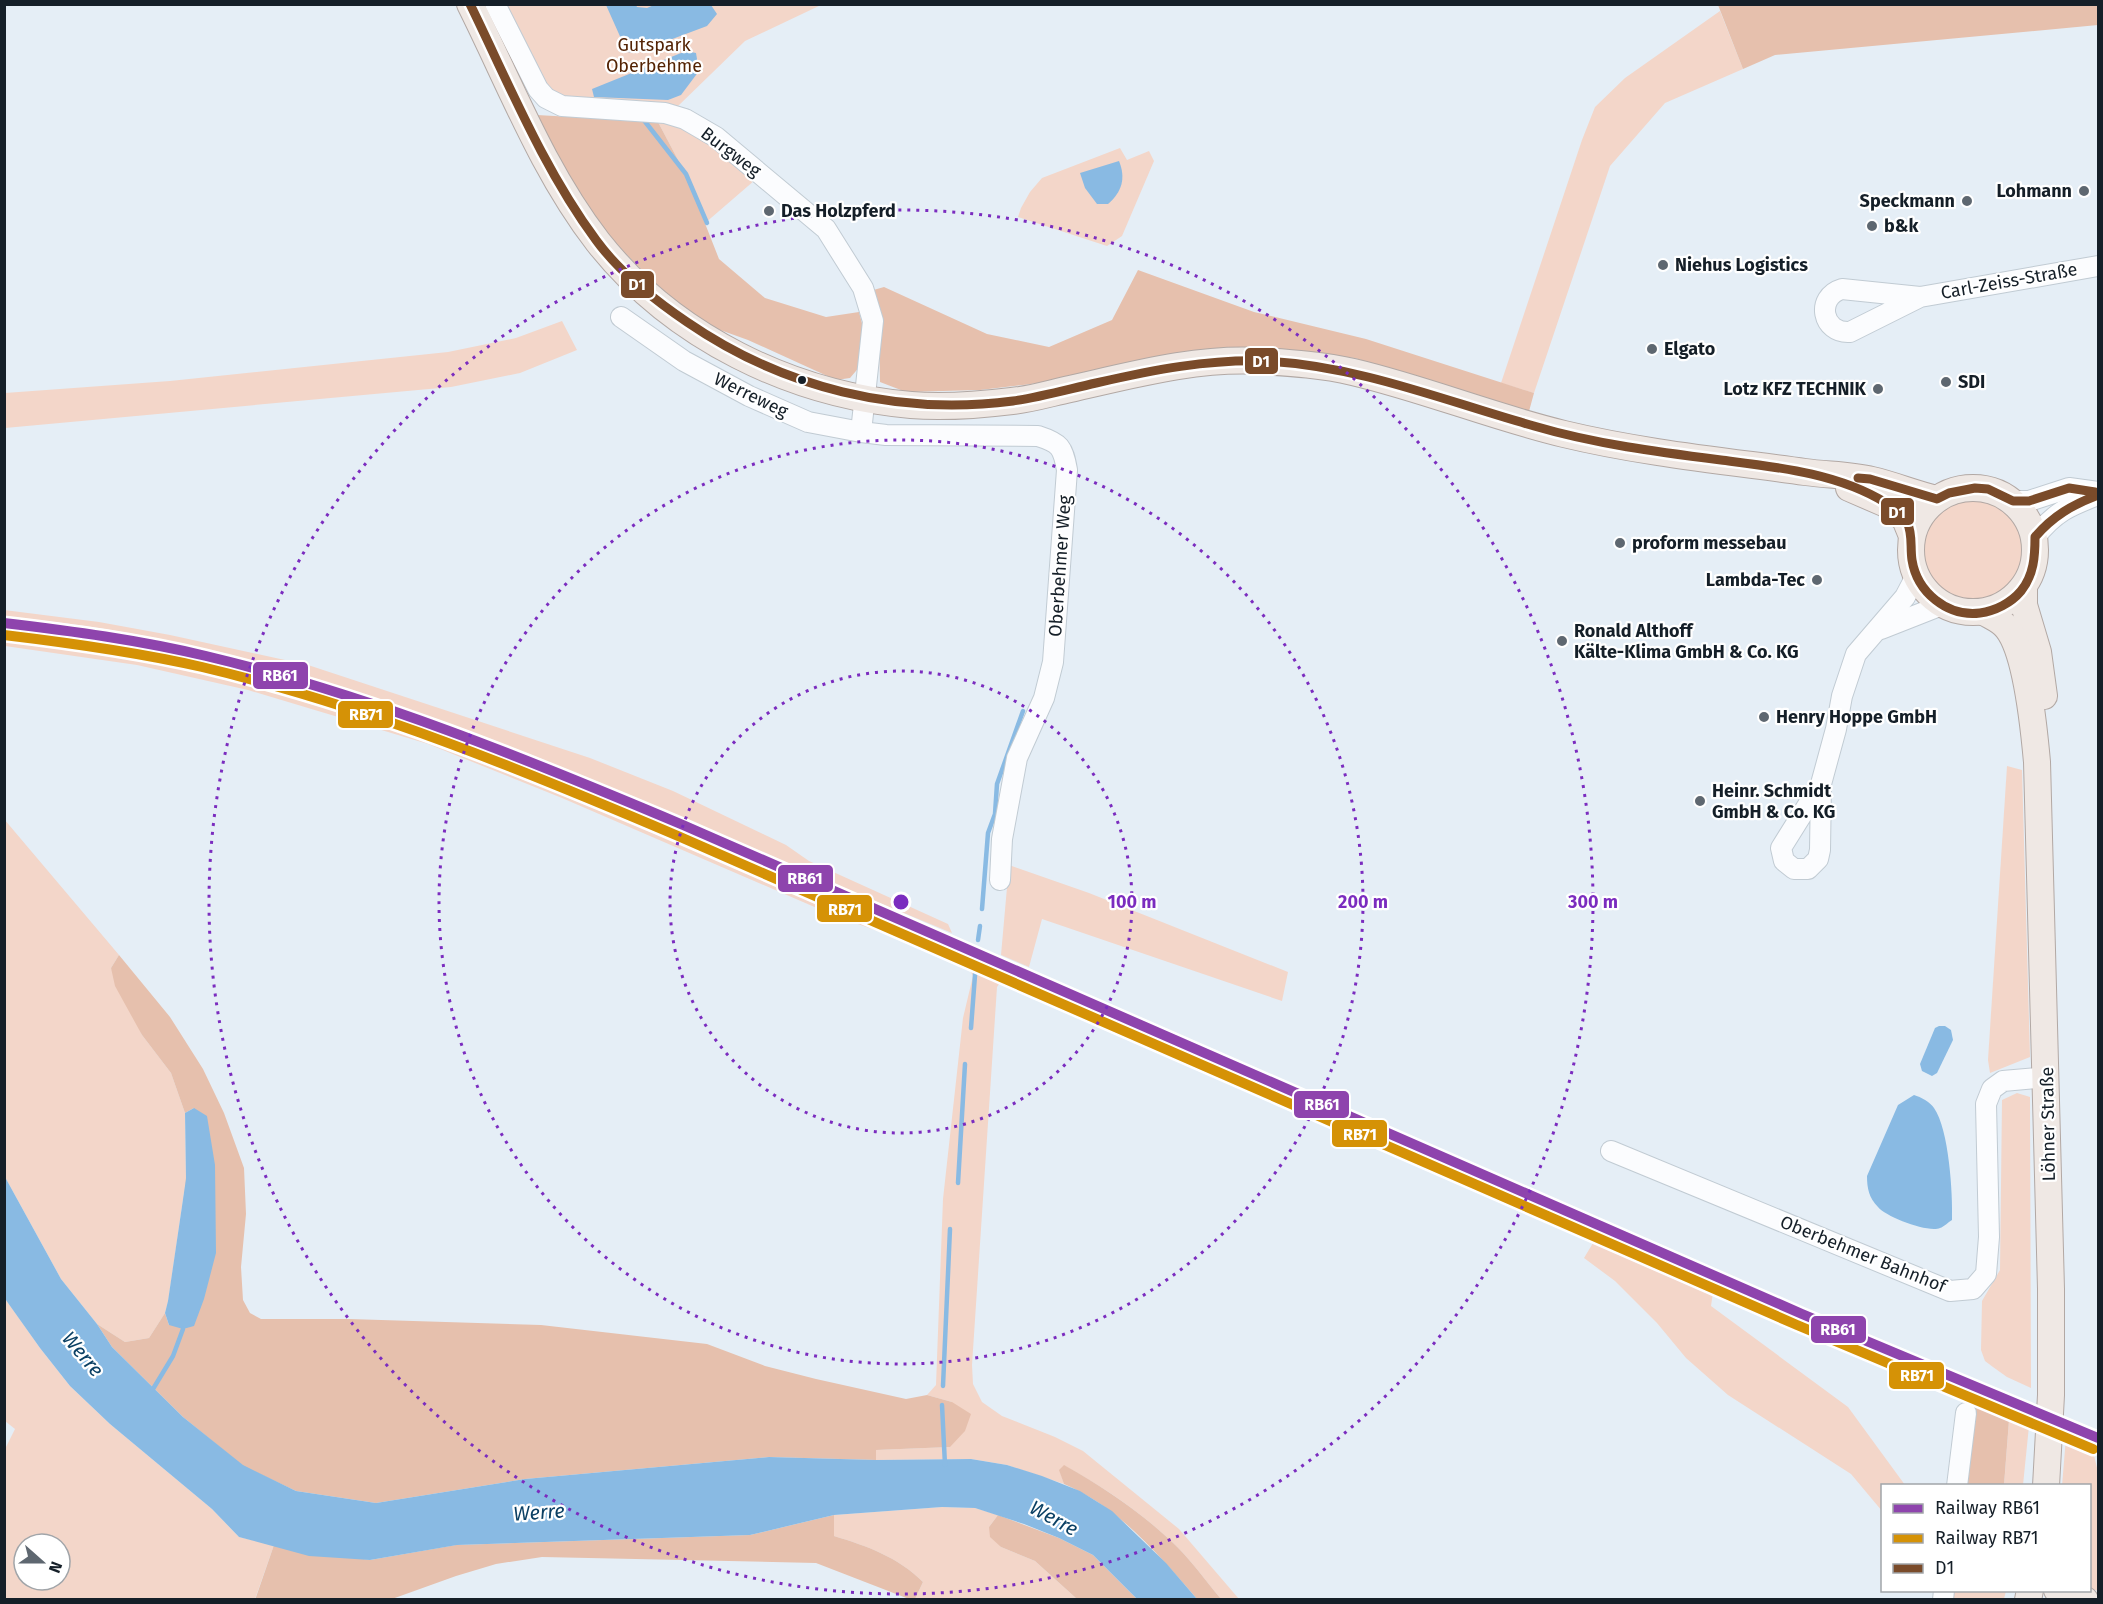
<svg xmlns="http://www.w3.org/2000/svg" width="2103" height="1604" font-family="'Fira Sans',sans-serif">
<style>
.green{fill:#f3d6c9;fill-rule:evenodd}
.forest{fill:#e6c0ad}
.water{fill:#89bae3}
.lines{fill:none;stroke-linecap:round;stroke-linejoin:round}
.stream{stroke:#89bae3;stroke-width:4.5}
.minor-casing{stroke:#c1cbd3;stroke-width:22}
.major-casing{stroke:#b2a8a4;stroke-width:28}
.minor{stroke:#fbfcfe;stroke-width:20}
.major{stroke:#efe8e4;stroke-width:26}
.bus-1-casing{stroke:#fff;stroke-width:14}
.bus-1{stroke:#7a4b2a;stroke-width:9}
.rail-1-casing{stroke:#fff;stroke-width:15}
.rail-2-casing{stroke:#fff;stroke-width:15}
.rail-1{stroke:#8e44ad;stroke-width:10}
.rail-2{stroke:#d59206;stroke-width:10}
.ring{fill:none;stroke:#7b2cbf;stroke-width:3;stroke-dasharray:3 6}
.poi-dot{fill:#5e6770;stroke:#fff;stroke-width:2}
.bus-dot{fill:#151f28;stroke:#fff;stroke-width:2}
.labels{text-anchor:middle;stroke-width:4.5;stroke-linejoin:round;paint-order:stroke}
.park-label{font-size:18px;fill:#532304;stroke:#fff}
.street-label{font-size:18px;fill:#151f28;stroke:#fff}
.poi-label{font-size:18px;font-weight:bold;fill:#151f28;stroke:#fff;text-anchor:start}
.water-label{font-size:20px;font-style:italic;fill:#0b4064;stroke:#fff}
.centre{fill:#7b2cbf;stroke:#fff;stroke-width:3}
.ring-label{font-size:18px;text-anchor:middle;font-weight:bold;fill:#7b2cbf;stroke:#fff;stroke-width:4.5;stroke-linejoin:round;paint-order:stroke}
.line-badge{stroke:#fff;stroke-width:2}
.badge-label{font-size:16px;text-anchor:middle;font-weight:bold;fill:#fff}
</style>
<rect width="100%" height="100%" fill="#e5eef6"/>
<g class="green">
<polygon points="500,5 821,5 745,41 676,108 577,103 549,94"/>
<polygon points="1720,11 1743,69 1665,103 1610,166 1534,393 1501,383 1582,140 1595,107 1625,78"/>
<polygon points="669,121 703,138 755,180 704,224 686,175 658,122"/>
<polygon points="1120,148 1127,160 1149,151 1154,161 1122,236 1107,246 1018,217 1021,208 1030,192 1042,178"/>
<polygon points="562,321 577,350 520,373 451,387 5,428 5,393 170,381 448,352 516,338"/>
<circle cx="1975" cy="550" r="53"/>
<path d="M 4,610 L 99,622 L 170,635 L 308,665 L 590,758 L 673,791 L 786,845 L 809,861 L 948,924 L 952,933 C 829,883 708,829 585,778 C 398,701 207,633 5,617 Z"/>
<path d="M 5,630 L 94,641 L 163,652 L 298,685 L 380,711 L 515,762 L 999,971 L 999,984 L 997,987 L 972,1365 L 973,1384 L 982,1402 L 1002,1416 L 1055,1437 L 1083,1451 L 1179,1529 L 1239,1599 L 1221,1599 C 1205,1580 1189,1557 1170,1540 C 1139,1511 1102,1486 1065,1466 L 1060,1471 L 1064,1484 L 1007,1465 L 971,1459 L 876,1460 L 876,1450 L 950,1447 L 952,1402 L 927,1395 L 936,1385 L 943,1199 L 963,1018 L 973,976 L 966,963 L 833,915 L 562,798 L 428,744 L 248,690 L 137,665 L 5,646 Z"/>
<polygon points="2007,766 2022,770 2030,1057 1990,1073 1988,1060"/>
<polygon points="4,819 119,955 111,968 142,1035 171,1073 185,1113 186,1179 168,1302 165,1313 149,1338 125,1342 97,1324 61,1279 5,1177"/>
<polygon points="1009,865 1089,893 1288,972 1282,1001 1042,919 1029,967 1001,955"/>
<polygon points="2017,1093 2030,1097 2031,1388 2007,1377 1993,1367 1985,1361 1981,1350 1982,1301 2000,1270 2002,1100"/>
<polygon points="1599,1233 1714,1286 1711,1306 1848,1407 1905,1485 1882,1486 1882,1511 1851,1474 1728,1395 1686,1358 1657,1323 1615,1281 1584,1258"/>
<path d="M 4,1297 L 40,1348 L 70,1386 L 110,1424 L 212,1509 L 239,1537 L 274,1545 L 255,1599 L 5,1599 L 5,1449 L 15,1429 L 5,1421 ZM 24,1544 L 60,1544 L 60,1580 L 24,1580 Z"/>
<polygon points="2010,1407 2030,1416 2023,1485 2004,1486"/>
<polygon points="2066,1437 2091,1443 2098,1472 2098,1591 2090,1588 2090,1486 2062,1486"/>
<path d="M 942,1507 L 975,1508 L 998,1515 L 989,1527 L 1001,1547 L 1035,1561 L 1077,1599 L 915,1599 L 923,1582 C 898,1557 867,1546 834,1536 L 834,1515 Z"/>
<polygon points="1950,1591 2006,1591 2004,1599 1949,1600"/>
</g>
<g class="forest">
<polygon points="1718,5 2098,5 2098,25 1775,55 1743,69"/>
<polygon points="537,115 658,122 686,175 719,259 765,298 826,317 859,312 864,331 861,365 850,378 836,380 748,340 709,326 658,287 609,236 568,178"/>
<polygon points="1138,270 1254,312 1366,339 1534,393 1528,415 1355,358 1235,349 1031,384 980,390 906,392 880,382 879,319 870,291 884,287 987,334 1049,347 1112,320"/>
<polygon points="119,955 170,1017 203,1069 224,1113 244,1168 246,1214 241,1267 243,1300 250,1313 261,1319 349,1319 541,1325 707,1344 765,1366 816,1379 906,1399 927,1395 952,1402 971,1414 965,1431 950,1447 876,1450 876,1460 769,1457 525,1479 376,1503 296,1491 243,1466 183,1417 112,1347 97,1324 125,1342 149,1338 165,1313 169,1325 194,1108 185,1113 171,1073 142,1035 115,986 111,968"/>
<polygon points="1977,1395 2010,1407 2004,1485 1965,1486"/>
<path d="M 1064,1465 C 1102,1486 1139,1511 1170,1540 C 1189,1557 1205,1580 1221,1599 L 1197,1599 C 1159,1555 1119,1507 1064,1484 L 1059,1470 Z"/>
<path d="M 834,1515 L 834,1536 C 867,1546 898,1557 923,1582 L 915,1599 L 909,1599 L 816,1563 L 542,1557 L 496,1564 L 456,1576 L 392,1599 L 255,1600 L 274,1545 L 370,1560 L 456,1545 L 750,1535 Z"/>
<polygon points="998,1515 1059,1538 1093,1555 1137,1599 1077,1599 1035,1561 1001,1547 990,1537 989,1527"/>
</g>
<g class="water">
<polygon points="606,5 636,5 637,7 647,8 654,5 711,5 717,14 707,26 635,53 627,52"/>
<polygon points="686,51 696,53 699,71 681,95 668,100 594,97 592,89"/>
<path d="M 1119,161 C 1126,178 1122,192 1108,204 L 1097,204 L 1085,188 L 1080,173 Z"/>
<polygon points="1939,1026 1945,1026 1951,1030 1953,1040 1937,1073 1932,1076 1922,1071 1920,1064 1935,1028"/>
<path d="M 1914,1095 C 1921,1097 1930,1102 1934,1108 C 1949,1129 1953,1194 1952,1220 C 1948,1222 1944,1227 1940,1228 C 1928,1233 1886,1217 1878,1207 C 1869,1198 1867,1188 1867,1176 L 1898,1105 Z"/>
<polygon points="194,1108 207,1116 215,1165 216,1253 204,1299 194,1326 183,1329 169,1325 165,1313 168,1301 186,1179 185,1113"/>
<polygon points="5,1177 61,1279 97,1324 112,1347 183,1417 243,1465 296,1491 376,1503 525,1479 769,1457 876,1460 971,1459 1007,1465 1042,1476 1080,1491 1112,1511 1166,1563 1197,1599 1137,1599 1093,1555 1059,1538 1024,1524 975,1508 942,1507 834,1515 750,1535 457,1545 370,1560 309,1556 239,1537 212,1509 110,1424 70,1386 40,1348 8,1303 4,1297"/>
</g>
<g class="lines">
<g class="stream">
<polyline points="643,119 686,174 707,223"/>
<polyline points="982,909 988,833 995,814 997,784 1023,711"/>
<polyline points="978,940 980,926"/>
<polyline points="971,1028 976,962"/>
<polyline points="958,1183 965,1064"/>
<polyline points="943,1386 950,1229"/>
<polyline points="153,1389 173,1356 183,1329"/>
<polyline points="942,1405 945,1465"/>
</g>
<g class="minor-casing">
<g id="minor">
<polyline points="495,4 538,89 546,98 562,106 665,113 685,119 716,137 826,229 863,288 873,321 861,432 808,422 749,396 684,361 621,317"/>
<path d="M 1920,297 L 1850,332 C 1822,334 1815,297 1842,289 L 1920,297 L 2098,266"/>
<path d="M 861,432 L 886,435 L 1038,436 C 1060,443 1063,447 1067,470 L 1053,662 L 1044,698 L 1017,758 L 1002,839 L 1000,880"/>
<polyline points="2013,501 2029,501 2069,488 2098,492"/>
<path d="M 2035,537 C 2055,512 2069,506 2098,495"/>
<polyline points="1881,629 1942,605"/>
<polyline points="1821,784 1781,848 1784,861 1794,869 1808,869 1818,859 1820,850 1821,784 1836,729 1842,696 1856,654 1905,597 1916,576"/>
<polyline points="1611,1151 1950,1291 1973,1289 1986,1274 1989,1237 1986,1104 1992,1089 2003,1081 2047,1077"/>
<polyline points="1957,1486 1966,1413"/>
<polyline points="1943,1600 1944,1590"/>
</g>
</g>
<g class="major-casing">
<g id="major">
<path d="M 470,4 C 510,84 543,171 598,242 C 673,337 792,395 911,405 C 945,408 979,405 1012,401 C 1032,399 1051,393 1070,389 C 1132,375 1197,357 1261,361 C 1292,363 1323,365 1353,372 C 1425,389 1493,417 1564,434 C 1643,453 1725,461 1805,472 C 1827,475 1851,475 1872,480 C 1894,485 1915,494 1937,499"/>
<circle cx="1973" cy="550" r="62"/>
<polyline points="1849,488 1886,504 1905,519 1912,536"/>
<polyline points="2024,588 2024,605 2038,652 2044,696"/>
<path d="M 1984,612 C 1992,617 2001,620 2007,628 C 2027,653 2034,729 2037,762 L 2051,1289 L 2051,1395 L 2046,1486"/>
<polyline points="2057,1590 2085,1600"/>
<polyline points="2028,1600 2030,1590"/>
</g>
</g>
<use href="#minor" class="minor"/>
<use href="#major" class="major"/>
<g class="bus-1-casing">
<g id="bus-1">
<path d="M 470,4 C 509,84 543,168 596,240 C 620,273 653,299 687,322 C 783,388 897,416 1013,401 C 1041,397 1069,389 1096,383 C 1153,370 1208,359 1266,361 C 1360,366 1445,401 1534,426 C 1595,444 1658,452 1721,460 C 1776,467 1838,473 1886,503 C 1893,508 1902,515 1907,522 C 1913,534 1910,547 1912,560 C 1917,592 1947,617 1980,613 C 1995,611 2011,603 2021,591 C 2034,575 2035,556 2035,537 C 2053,516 2072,505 2098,495"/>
<polyline points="1858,478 1870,479 1937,499 1949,493 1975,488 1988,489 2013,501 2029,501 2069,488 2095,492"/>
</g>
</g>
<use href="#bus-1" class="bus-1"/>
<g class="rail-1-casing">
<path id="rail-1" d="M 4,623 C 72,631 139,640 206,656 C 370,695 527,759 683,825 L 1802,1314 L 2098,1438"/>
</g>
<g class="rail-2-casing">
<path id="rail-2" d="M 4,635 C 71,643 137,652 202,667 C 367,706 523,770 678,836 L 1797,1325 L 2093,1449"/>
</g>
<use href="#rail-1" class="rail-1"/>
<use href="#rail-2" class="rail-2"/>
</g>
<g class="ring">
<circle cx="901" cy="902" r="231"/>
<circle cx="901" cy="902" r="462"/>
<circle cx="901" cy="902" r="692"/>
</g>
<g class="poi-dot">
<circle cx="2084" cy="191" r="6"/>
<circle cx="1967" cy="201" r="6"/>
<circle cx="769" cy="211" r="6"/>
<circle cx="1872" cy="226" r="6"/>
<circle cx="1663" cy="265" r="6"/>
<circle cx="1652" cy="349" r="6"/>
<circle cx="1946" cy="382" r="6"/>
<circle cx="1878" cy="389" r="6"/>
<circle cx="1620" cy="543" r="6"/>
<circle cx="1817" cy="580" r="6"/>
<circle cx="1562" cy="641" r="6"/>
<circle cx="1764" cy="717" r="6"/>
<circle cx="1700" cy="801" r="6"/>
</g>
<circle class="bus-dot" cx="802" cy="380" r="5"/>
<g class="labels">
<g class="park-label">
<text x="654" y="51">Gutspark<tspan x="654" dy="21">Oberbehme</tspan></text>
</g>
<g class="street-label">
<text transform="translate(731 152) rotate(37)" y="6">Burgweg</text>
<text transform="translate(2009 281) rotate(-10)" y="6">Carl-Zeiss-Straße</text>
<text transform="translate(751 395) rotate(26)" y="6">Werreweg</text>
<text transform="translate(1060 566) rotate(-86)" y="6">Oberbehmer Weg</text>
<text transform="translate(2048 1124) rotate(-91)" y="6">Löhner Straße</text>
<text transform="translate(1863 1254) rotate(22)" y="6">Oberbehmer Bahnhof</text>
</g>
<g class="poi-label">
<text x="2072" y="197" text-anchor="end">Lohmann</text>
<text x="1955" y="207" text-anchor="end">Speckmann</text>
<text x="781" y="217">Das Holzpferd</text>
<text x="1884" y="232">b&amp;k</text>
<text x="1675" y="271">Niehus Logistics</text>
<text x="1664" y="355">Elgato</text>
<text x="1958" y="388">SDI</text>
<text x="1866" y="395" text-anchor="end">Lotz KFZ TECHNIK</text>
<text x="1632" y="549">proform messebau</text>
<text x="1805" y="586" text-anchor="end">Lambda-Tec</text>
<text x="1574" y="637">Ronald Althoff<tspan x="1574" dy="21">Kälte-Klima GmbH &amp; Co. KG</tspan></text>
<text x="1776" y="723">Henry Hoppe GmbH</text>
<text x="1712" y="797">Heinr. Schmidt<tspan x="1712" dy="21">GmbH &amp; Co. KG</tspan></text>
</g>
<g class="water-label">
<text transform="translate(83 1354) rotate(50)" y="7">Werre</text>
<text transform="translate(539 1512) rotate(-4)" y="7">Werre</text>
<text transform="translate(1054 1518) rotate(29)" y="7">Werre</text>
</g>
</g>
<circle cx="901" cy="902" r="9" class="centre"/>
<g class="ring-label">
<text x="1132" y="908">100 m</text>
<text x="1363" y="908">200 m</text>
<text x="1593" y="908">300 m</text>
</g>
<g class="line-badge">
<rect x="620" y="270" width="35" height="29" rx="6" fill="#7a4b2a"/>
<rect x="1244" y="347" width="35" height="28" rx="6" fill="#7a4b2a"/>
<rect x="1880" y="497" width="35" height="29" rx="6" fill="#7a4b2a"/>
<rect x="252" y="661" width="57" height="29" rx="6" fill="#8e44ad"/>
<rect x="337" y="700" width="57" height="29" rx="6" fill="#d59206"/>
<rect x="777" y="864" width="57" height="29" rx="6" fill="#8e44ad"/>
<rect x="816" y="894" width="57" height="29" rx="6" fill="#d59206"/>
<rect x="1293" y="1090" width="57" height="29" rx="6" fill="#8e44ad"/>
<rect x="1331" y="1119" width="57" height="29" rx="6" fill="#d59206"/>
<rect x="1810" y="1315" width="57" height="29" rx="6" fill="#8e44ad"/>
<rect x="1888" y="1361" width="57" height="29" rx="6" fill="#d59206"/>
</g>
<g class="badge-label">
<text x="637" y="290">D1</text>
<text x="1261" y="367">D1</text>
<text x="1897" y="518">D1</text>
<text x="280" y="681">RB61</text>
<text x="366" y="720">RB71</text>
<text x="805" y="884">RB61</text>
<text x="845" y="915">RB71</text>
<text x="1322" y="1110">RB61</text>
<text x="1360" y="1140">RB71</text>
<text x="1838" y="1335">RB61</text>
<text x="1917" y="1381">RB71</text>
</g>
<rect width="2103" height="1604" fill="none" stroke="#151f28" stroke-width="12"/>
<rect x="1881" y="1484" width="210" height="108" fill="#ffffff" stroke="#a1a5a9" stroke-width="1.5"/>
<rect x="1893" y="1504" width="30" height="9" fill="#8e44ad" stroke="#a1a5a9" stroke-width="1.5"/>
<text x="1935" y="1514" font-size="18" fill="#151f28">Railway RB61</text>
<rect x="1893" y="1534" width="30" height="9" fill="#d59206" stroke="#a1a5a9" stroke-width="1.5"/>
<text x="1935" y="1544" font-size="18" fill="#151f28">Railway RB71</text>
<rect x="1893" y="1564" width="30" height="9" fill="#7a4b2a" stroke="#a1a5a9" stroke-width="1.5"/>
<text x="1935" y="1574" font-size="18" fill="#151f28">D1</text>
<g transform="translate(42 1562) rotate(111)"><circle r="28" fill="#ffffff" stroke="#a1a5a9" stroke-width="1.5"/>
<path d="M0-4.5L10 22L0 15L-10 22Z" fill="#5e6770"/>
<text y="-9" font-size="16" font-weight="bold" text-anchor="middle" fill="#151f28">N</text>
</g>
</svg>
